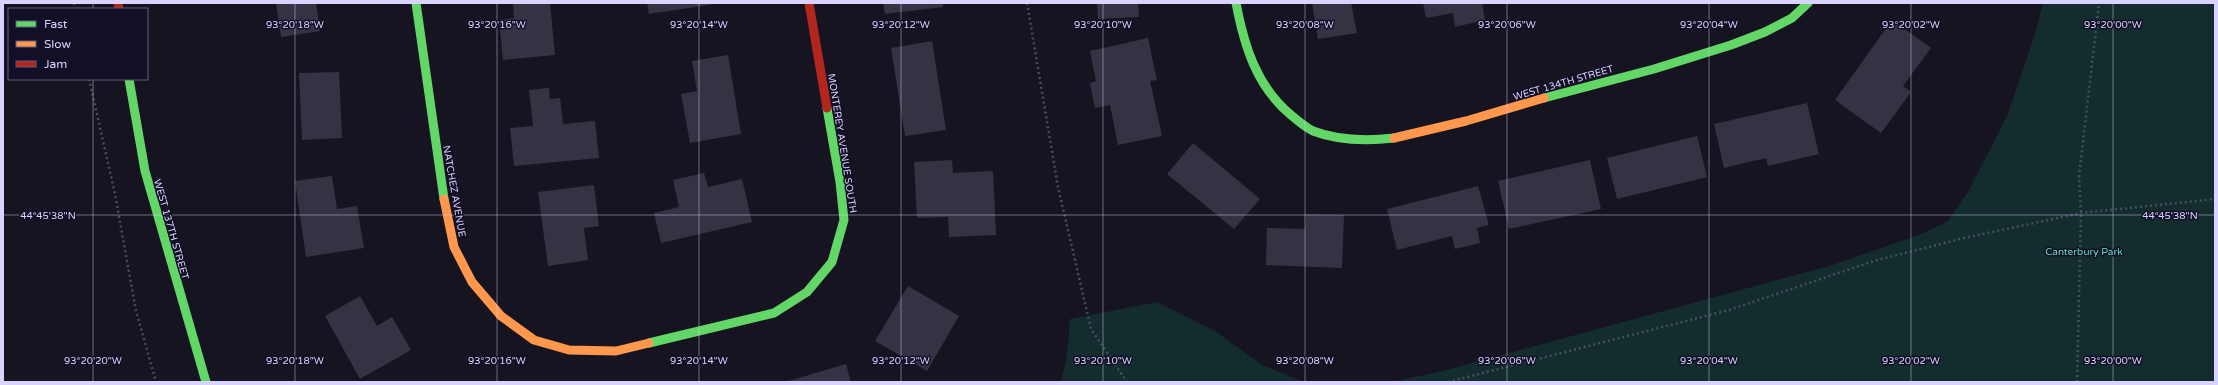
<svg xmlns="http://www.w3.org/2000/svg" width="2218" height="385" font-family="'Varela Round',sans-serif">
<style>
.green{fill:#132c2d}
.building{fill:#343243}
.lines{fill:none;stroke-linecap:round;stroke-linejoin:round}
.path{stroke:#44505f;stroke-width:2.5;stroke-dasharray:2 3;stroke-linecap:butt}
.fast{stroke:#63d668;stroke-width:9}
.slow{stroke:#ff974d;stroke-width:9}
.jam{stroke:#b3261e;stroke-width:9}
.ticks{fill:none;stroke:#d9d4ff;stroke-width:1;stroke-opacity:0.45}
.labels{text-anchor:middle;stroke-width:3;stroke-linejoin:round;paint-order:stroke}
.street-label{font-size:10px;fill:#d9d4ff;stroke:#130f26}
.park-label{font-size:10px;fill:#5fe0c0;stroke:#130f26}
.ticks-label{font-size:10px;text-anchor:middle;fill:#d9d4ff;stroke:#130f26;stroke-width:3;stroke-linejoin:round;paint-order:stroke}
</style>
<rect width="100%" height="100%" fill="#161421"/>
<g class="green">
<polygon points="2043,3 2215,3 2215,382 1390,382 1439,372 1829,266 1919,235 1948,221 1969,190 2007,116 2034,37"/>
<polygon points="1157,302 1215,331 1262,365 1303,382 1061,382 1067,356 1070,319"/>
</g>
<g class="building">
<polygon points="276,3 316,3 320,31 281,37"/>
<polygon points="513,3 550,3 555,55 503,60 499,20 514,18"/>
<polygon points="647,3 715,3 715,4 649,14"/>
<polygon points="883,3 943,3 943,7 885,14"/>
<polygon points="1097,3 1138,3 1139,17 1098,19"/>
<polygon points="1312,3 1351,3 1357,33 1318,39"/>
<polygon points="1423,3 1482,3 1485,20 1455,27 1453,13 1426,18"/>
<polygon points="1892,20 1931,48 1903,86 1911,92 1881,133 1835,100"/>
<polygon points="1148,38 1157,80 1150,81 1162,136 1118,145 1110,105 1095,108 1090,83 1096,81 1090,51"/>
<polygon points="932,41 946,130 905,136 891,48"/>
<polygon points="728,55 741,134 690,143 681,94 697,91 692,61"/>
<polygon points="339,72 342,138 302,140 299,73"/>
<polygon points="549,88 550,99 560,98 563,124 595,121 599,158 514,166 510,128 533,126 529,90"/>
<polygon points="1807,103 1819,154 1768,166 1766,158 1724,168 1714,124"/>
<polygon points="1697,136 1707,177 1617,199 1607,158"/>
<polygon points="1193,143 1260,199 1234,229 1167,174"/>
<polygon points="952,160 953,173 993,171 996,235 949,237 948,217 917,218 914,162"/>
<polygon points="1590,160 1601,209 1509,229 1498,181"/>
<polygon points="704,173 708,187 742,179 752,222 661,243 654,213 679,207 673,180"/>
<polygon points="332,176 337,209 357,206 364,248 306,257 295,181"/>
<polygon points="594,185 599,226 584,228 588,260 548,266 538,192"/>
<polygon points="1478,186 1489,225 1477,228 1480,243 1455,249 1452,236 1397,250 1387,209"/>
<polygon points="1306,214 1344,215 1342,268 1266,265 1267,228 1305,229"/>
<polygon points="908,286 959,316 927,371 875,341"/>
<polygon points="360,296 377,326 392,317 411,350 360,379 325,316"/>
<polygon points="846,364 851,382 785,382"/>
</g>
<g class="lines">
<g class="path">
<polyline points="74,3 75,9"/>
<polyline points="1027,3 1058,187 1091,329 1127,382"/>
<polyline points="89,79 115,194 136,311 156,382"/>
<polyline points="1448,382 1729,310 1874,261 1964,238 2081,213 2215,199"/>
<polyline points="2077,382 2081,213 2079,177 2099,3"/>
</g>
<g class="fast">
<polyline points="416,3 444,199"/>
<path d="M 1236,3 C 1244,45 1256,86 1291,115 C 1298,121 1305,127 1313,131 C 1339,141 1367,141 1394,138"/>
<polyline points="129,79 145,171 206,382"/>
<polyline points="1544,98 1654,69 1731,45 1765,32 1792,18 1808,3"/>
<polyline points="649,343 774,313 807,292 832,262 844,220 840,182 827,108"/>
</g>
<g class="slow">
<polyline points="1394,138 1466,121 1544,98"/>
<polyline points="444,199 454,247 472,282 501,316 534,340 569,350 616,351 649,343"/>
</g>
<g class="jam">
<polyline points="118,3 119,9"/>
<polyline points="809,3 827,108"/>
</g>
</g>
<path class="ticks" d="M 93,3 L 93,9M 295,3 L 295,382M 497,3 L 497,382M 699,3 L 699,382M 901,3 L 901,382M 1103,3 L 1103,382M 1305,3 L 1305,382M 1507,3 L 1507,382M 1709,3 L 1709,382M 1911,3 L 1911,382M 2113,3 L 2113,382M 93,79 L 93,382M 3,215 L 2215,215"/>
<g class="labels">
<g class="street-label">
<text transform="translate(1563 82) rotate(-16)" y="4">WEST 134TH STREET</text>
<text transform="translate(843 143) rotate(81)" y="4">MONTEREY AVENUE SOUTH</text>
<text transform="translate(455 191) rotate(80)" y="4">NATCHEZ AVENUE</text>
<text transform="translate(172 229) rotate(74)" y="4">WEST 137TH STREET</text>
</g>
<g class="park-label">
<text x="2084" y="255">Canterbury Park</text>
</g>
</g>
<g class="ticks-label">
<text x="295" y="28">93°20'18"W</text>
<text x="497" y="28">93°20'16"W</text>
<text x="699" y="28">93°20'14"W</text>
<text x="901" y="28">93°20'12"W</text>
<text x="1103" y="28">93°20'10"W</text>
<text x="1305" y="28">93°20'08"W</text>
<text x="1507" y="28">93°20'06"W</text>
<text x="1709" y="28">93°20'04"W</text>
<text x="1911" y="28">93°20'02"W</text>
<text x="2113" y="28">93°20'00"W</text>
<text x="48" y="219">44°45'38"N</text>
<text x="2170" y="219">44°45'38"N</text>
<text x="93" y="364">93°20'20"W</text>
<text x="295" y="364">93°20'18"W</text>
<text x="497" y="364">93°20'16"W</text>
<text x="699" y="364">93°20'14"W</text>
<text x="901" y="364">93°20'12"W</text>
<text x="1103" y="364">93°20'10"W</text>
<text x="1305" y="364">93°20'08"W</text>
<text x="1507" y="364">93°20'06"W</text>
<text x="1709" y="364">93°20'04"W</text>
<text x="1911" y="364">93°20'02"W</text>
<text x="2113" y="364">93°20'00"W</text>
</g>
<rect width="2218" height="385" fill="none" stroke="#d9d4ff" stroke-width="8"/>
<rect x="8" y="8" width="140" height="72" fill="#130f26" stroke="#625e7d"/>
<rect x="16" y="21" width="20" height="6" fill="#63d668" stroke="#625e7d"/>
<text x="44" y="28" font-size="12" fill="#d9d4ff">Fast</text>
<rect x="16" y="41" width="20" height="6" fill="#ff974d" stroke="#625e7d"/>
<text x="44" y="48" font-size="12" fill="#d9d4ff">Slow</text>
<rect x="16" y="61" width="20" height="6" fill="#b3261e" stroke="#625e7d"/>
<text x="44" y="68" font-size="12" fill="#d9d4ff">Jam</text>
</svg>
